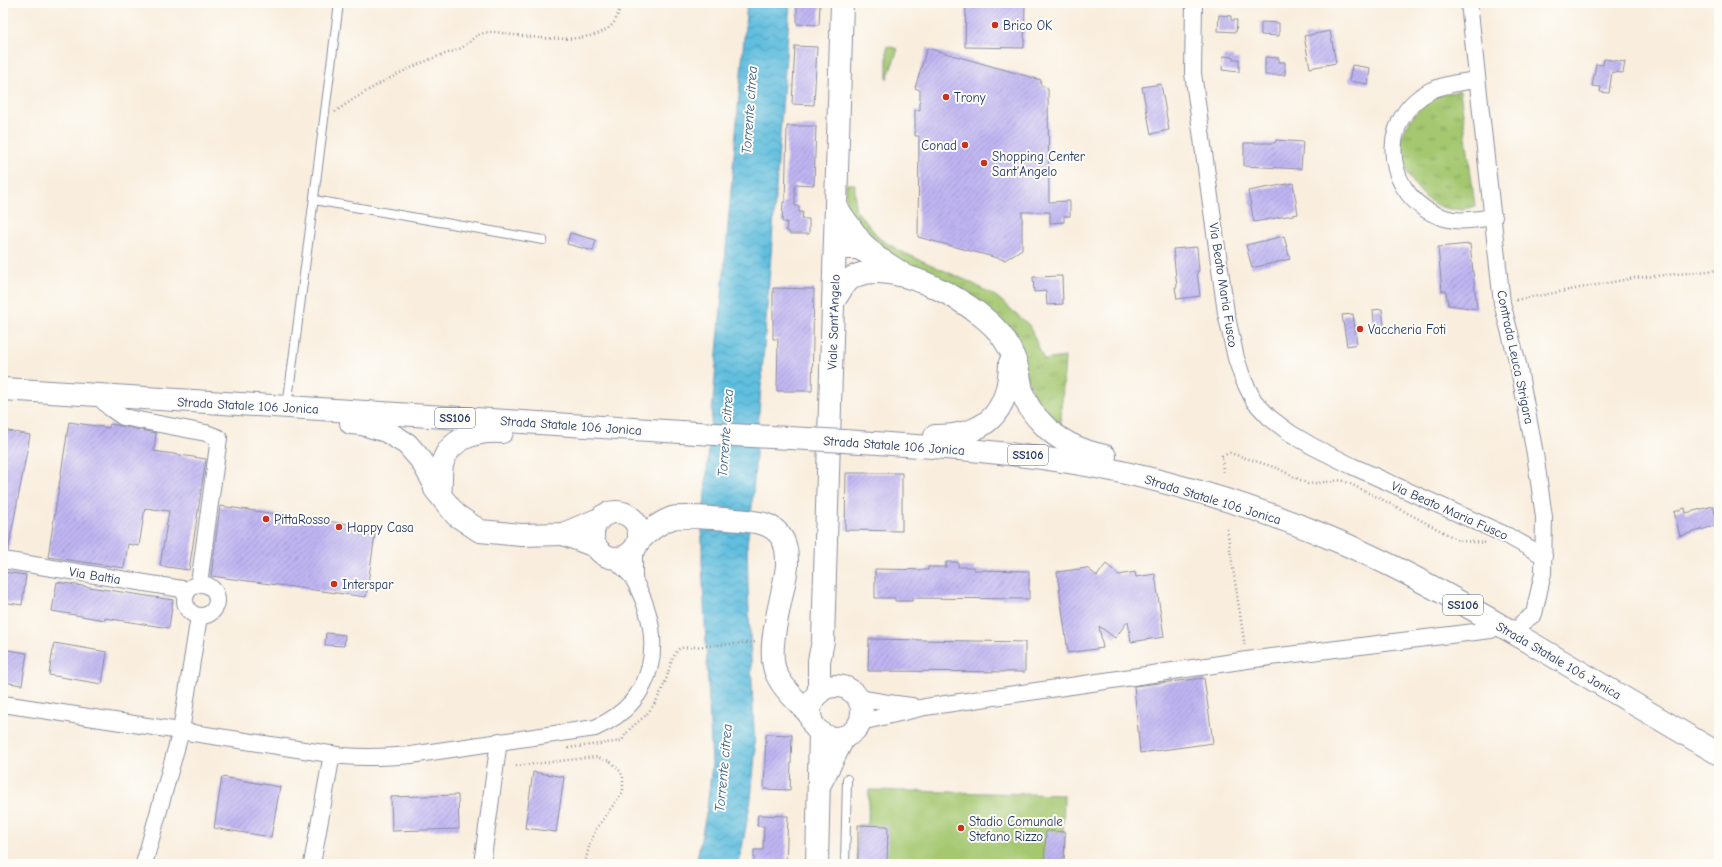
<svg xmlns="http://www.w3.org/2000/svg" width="1722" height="867" font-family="'Comic Neue',sans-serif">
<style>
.grass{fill:url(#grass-tufts);stroke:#607b67}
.pitch{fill:#a4c770;stroke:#607b67}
.water{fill:url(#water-waves);stroke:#3e769e}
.building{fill:url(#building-hatch)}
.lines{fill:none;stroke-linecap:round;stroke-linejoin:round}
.lane-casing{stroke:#8a8e9e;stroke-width:10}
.street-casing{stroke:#8a8e9e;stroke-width:18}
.secondary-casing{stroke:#8a8e9e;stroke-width:24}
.primary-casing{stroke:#8a8e9e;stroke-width:24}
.path{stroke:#8a8e9e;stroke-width:2.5;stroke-dasharray:1 3;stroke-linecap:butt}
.lane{stroke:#fff;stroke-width:8}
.street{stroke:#fff;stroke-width:16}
.secondary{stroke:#fff;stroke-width:22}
.primary{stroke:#fff;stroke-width:22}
.primary-bridge-casing{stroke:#8a8e9e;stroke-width:24;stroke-linecap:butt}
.primary-bridge{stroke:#fff;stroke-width:22}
.poi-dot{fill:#c8321e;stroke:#fdfcf7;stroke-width:1.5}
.labels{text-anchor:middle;stroke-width:4;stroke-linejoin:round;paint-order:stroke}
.shield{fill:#fdfcf7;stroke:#5f6c8c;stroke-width:1}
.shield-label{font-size:12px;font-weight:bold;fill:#1b2f5e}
.poi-label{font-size:13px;fill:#1b2f5e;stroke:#fdfcf7;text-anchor:start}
.street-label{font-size:13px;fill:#1b2f5e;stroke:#fdfcf7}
.water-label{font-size:14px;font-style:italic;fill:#305a84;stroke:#fdfcf7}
</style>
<defs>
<pattern id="grass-tufts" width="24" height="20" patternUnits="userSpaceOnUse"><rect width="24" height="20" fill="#a4c770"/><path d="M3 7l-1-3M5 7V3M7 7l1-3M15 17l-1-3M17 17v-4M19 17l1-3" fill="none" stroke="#85a25f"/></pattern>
<pattern id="water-waves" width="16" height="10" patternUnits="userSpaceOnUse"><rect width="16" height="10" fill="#60bede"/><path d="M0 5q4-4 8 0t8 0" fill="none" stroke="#4e9bb7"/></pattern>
<pattern id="building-hatch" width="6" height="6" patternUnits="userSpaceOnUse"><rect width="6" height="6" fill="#c0b5f2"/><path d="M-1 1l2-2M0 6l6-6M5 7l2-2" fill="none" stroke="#9b94c7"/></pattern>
</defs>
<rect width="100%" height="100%" fill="#fdfcf7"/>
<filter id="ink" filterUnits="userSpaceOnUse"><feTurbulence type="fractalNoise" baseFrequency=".025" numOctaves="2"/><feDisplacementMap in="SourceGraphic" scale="8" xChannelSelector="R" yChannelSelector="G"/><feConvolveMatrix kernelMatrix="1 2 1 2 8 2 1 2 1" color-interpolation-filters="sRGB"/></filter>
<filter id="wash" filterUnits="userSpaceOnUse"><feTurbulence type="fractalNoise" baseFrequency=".012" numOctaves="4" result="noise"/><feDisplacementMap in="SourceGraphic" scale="16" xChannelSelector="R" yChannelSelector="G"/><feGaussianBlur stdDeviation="0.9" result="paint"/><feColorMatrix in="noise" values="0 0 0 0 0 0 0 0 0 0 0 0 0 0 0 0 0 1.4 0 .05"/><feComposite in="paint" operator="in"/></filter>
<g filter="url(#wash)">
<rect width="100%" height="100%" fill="#f9eede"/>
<g class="grass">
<polygon points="887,46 898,49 887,79"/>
<path d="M 1460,91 L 1475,206 C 1465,210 1450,211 1439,206 C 1417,197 1396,161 1402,138 C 1404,129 1410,120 1415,114 C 1420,108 1426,101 1433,97 C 1442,94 1451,93 1460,91 Z"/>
<polygon points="846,184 855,184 855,209 880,239 900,251 970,282 997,297 1029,325 1044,360 1065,357 1060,432 1041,416 1019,354 891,261 846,209"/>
</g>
<polygon class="pitch" points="869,790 1064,795 1063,831 1065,831 1064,864 857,864 858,825 868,825"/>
<polygon class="water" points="747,3 790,3 752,506 747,544 748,587 755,756 751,799 739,864 696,864 707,809 712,764 702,563 702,529"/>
<g id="blocks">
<g class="building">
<polygon points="797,3 820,3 819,25 797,24"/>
<polygon points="966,3 1025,3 1024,48 965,47"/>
<polygon points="1219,15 1231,16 1231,20 1237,20 1236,32 1218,31"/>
<polygon points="1261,22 1279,23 1279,36 1261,35"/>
<polygon points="1330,31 1336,63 1310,68 1304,36"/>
<polygon points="795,46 817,47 814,105 792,104"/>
<polygon points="927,48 1041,80 1040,84 1048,89 1049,202 1070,201 1070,216 1064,216 1064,222 1050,223 1050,212 1022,212 1022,249 1005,260 918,237 919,136 915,136 915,110 920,110 920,90 915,88"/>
<polygon points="1223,56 1233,57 1233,59 1239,59 1239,72 1222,70"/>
<polygon points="1265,57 1279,58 1279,62 1285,62 1285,75 1265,75"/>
<polygon points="1604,59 1625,62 1623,73 1612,72 1609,93 1600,92 1601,87 1592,86 1596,64 1603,65"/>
<polygon points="1352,65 1370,68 1368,84 1349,81"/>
<polygon points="1161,84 1169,130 1151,134 1142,87"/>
<polygon points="787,126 816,126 814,185 795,184 795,206 799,206 799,212 803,212 802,219 809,219 809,234 789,234 789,231 786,231 787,222 782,222 783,202 785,202"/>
<polygon points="1276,140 1303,142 1301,169 1244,166 1244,143 1275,143"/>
<polygon points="1293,183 1298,214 1254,222 1248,191"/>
<polygon points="570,233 596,240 593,251 567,244"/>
<polygon points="1284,236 1290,259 1252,268 1246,245"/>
<polygon points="1470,244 1477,309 1448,305 1446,291 1442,291 1438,247"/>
<polygon points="1197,247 1199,271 1197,271 1200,296 1177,299 1175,287 1177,287 1173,249"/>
<polygon points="1062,276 1063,304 1047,305 1046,291 1034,292 1033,277"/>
<polygon points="773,288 814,289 812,391 777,391 778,339 773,339"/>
<polygon points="1382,309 1385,332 1375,333 1373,310"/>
<polygon points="1353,314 1357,344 1347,346 1342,315"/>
<polygon points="69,422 109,428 110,424 156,433 154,451 206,459 189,570 160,566 169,511 145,508 139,546 128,544 124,568 48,557"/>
<polygon points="3,430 30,435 8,551 3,551"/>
<polygon points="846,473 902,473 902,531 845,530"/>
<polygon points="220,506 376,528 366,597 211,576"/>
<polygon points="1713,506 1718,525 1680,536 1674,512 1685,508 1686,513"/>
<polygon points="946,562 958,562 958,567 974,567 974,570 1029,571 1029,599 912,598 912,601 895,601 895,598 875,598 875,569 928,570 928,567 946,567"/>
<polygon points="1106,564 1119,575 1135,572 1136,577 1155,574 1164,637 1131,642 1128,621 1115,638 1099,626 1103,648 1068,653 1057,572 1087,568 1097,576"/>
<polygon points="3,572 26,575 22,605 3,602"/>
<polygon points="57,582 173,600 169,628 105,618 105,620 52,611"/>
<polygon points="326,633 345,635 344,646 325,645"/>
<polygon points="869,639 1025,642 1025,672 868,671"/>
<polygon points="54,643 107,652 102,684 49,675"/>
<polygon points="8,650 27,653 22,685 3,682 3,653 8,653"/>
<polygon points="1204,678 1213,743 1140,753 1134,686"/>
<polygon points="766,734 792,735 790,790 764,789"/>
<polygon points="533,772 564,777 556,832 525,828"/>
<polygon points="222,777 280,787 271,837 214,828"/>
<polygon points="458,795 459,829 392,831 391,797"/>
<polygon points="758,815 788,816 786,863 754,862 754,850 763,850 764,826 757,826"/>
<polygon points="858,825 888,826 887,864 858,864"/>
<polygon points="1046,831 1065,832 1064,864 1044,864"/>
</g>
</g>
</g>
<g filter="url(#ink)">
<use href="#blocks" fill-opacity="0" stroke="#8a8e9e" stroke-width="1"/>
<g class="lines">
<g class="lane-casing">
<g id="lane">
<polyline points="314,200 543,240"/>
<polyline points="287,407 339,3"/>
<polyline points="845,864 847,779"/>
</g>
</g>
<g class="street-casing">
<g id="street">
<polyline points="1194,3 1193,73 1226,313 1236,358 1243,379 1254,401 1270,418 1290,433 1312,446 1352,466 1508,536 1544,556"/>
<polyline points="1469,3 1502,303 1518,364 1535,454 1544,517 1543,573 1534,614 1523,622"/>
<path d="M 1477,80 C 1462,82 1444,84 1430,91 C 1374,120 1385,201 1445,218 C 1460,223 1479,219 1494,217"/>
<polyline points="98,396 110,408 123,417 206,433 219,438 199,583"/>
<polyline points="634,550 634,579"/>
<polyline points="3,560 188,590"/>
<circle cx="201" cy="600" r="16"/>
<polyline points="858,698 888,703 912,706"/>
<path d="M 3,704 L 343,756 C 366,758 388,757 411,755 L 595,728 C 659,700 665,637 634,580 C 630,572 620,565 613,558"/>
<polyline points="861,722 925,707 1078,685 1247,660 1491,630"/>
<polyline points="144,864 181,731 199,616"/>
<polyline points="312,864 332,754"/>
<polyline points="482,864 499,741"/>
</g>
</g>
<g class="secondary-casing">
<g id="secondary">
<circle cx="616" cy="535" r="23"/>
<path d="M 639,541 C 648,531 659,523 672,518 C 682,515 752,520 764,524 C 770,526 775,529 779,534 C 787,543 787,555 787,566 C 784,595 764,651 777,675 C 784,690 799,703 810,715"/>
<circle cx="836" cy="712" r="26"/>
<polyline points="819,693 819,661 823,641 842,3"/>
<polyline points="820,784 844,737"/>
<polyline points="817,864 820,732"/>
</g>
</g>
<g class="primary-casing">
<g id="primary">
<polyline points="836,207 861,242 874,254"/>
<polyline points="835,248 858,248 883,261 900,272"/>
<path d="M 834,301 C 840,291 846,279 858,275 C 899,260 981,305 1004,339 C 1011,350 1017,363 1019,375 C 1021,383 1021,391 1025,399 C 1029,408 1035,416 1042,423 C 1059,442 1081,451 1105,456"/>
<polyline points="3,389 697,433"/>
<polyline points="351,423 362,424 386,431 407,444 421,460 433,481 435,489 456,515 480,531 521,535 563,534 597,520"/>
<path d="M 935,436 C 985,436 1009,414 1010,363"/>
<path d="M 844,441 C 936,447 1027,452 1117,471 C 1195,488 1274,513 1347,545 C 1411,573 1471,608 1531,643 C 1594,680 1656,717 1719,754"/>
<path d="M 440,493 C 442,484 440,475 442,465 C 448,438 478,430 502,432"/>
<polyline points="563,534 595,546"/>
</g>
</g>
<g class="path">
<path d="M 335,112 C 364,91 397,73 431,59 C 440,55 450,53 459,49 C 469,45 473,35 484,33 C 494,30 504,34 514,35 C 539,38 593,45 612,25 C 617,19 619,11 621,3"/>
<polyline points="1516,300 1634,278 1719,270"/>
<polyline points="1223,472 1222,456 1230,453 1277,468 1308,484 1342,480 1385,501 1460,541 1487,543"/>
<polyline points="1227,529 1245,647"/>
<path d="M 568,748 L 622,741 C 627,729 636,724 645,716 C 652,709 659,697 663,687 C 669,675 670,657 680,648 L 756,642"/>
<polyline points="516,766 595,757 610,761 620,771 623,777 623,792 596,829 589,846 585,864"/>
</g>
<use href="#lane" class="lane"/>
<use href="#street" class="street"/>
<use href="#secondary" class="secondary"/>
<use href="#primary" class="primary"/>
<g class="primary-bridge-casing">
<polyline id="primary-bridge" points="697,433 844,441"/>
</g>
<use href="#primary-bridge" class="primary-bridge"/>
</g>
</g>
<g class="poi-dot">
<circle cx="995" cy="25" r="4"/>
<circle cx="946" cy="97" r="4"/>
<circle cx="965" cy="145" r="4"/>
<circle cx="984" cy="163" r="4"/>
<circle cx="1360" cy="329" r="4"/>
<circle cx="266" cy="519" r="4"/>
<circle cx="339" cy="527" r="4"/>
<circle cx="334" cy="584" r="4"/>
<circle cx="961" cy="828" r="4"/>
</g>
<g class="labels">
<g class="shield">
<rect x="435" y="408" width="40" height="20" rx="3"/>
<rect x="1008" y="445" width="40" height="20" rx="3"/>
<rect x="1443" y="595" width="40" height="20" rx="3"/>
</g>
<g class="shield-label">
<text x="455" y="422">SS106</text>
<text x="1028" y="459">SS106</text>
<text x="1463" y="609">SS106</text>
</g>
<g class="poi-label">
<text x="1003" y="30">Brico OK</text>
<text x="954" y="102">Trony</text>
<text x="957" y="150" text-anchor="end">Conad</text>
<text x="992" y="161">Shopping Center<tspan x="992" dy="15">Sant'Angelo</tspan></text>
<text x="1368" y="334">Vaccheria Foti</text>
<text x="274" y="524">PittaRosso</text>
<text x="347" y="532">Happy Casa</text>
<text x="342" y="589">Interspar</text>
<text x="969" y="826">Stadio Comunale<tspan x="969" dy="15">Stefano Rizzo</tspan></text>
</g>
<g class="street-label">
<text transform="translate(1224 285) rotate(81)" y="5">Via Beato Maria Fusco</text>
<text transform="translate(833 322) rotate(-88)" y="5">Viale Sant'Angelo</text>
<text transform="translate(1516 357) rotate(78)" y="5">Contrada Leuca Strigara</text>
<text transform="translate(248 405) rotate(3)" y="5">Strada Statale 106 Jonica</text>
<text transform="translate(571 425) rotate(4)" y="5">Strada Statale 106 Jonica</text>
<text transform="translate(894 445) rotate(4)" y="5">Strada Statale 106 Jonica</text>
<text transform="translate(1213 499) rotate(17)" y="5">Strada Statale 106 Jonica</text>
<text transform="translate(1450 510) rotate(24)" y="5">Via Beato Maria Fusco</text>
<text transform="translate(95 575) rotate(9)" y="5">Via Baltia</text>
<text transform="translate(1559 660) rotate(30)" y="5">Strada Statale 106 Jonica</text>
</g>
<g class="water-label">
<text transform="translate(749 110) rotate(-86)" y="5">Torrente citrea</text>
<text transform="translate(725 433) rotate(-86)" y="5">Torrente citrea</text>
<text transform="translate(723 768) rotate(-85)" y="5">Torrente citrea</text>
</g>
</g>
<rect width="1722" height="867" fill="none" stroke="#fdfcf7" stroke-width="16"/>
</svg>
